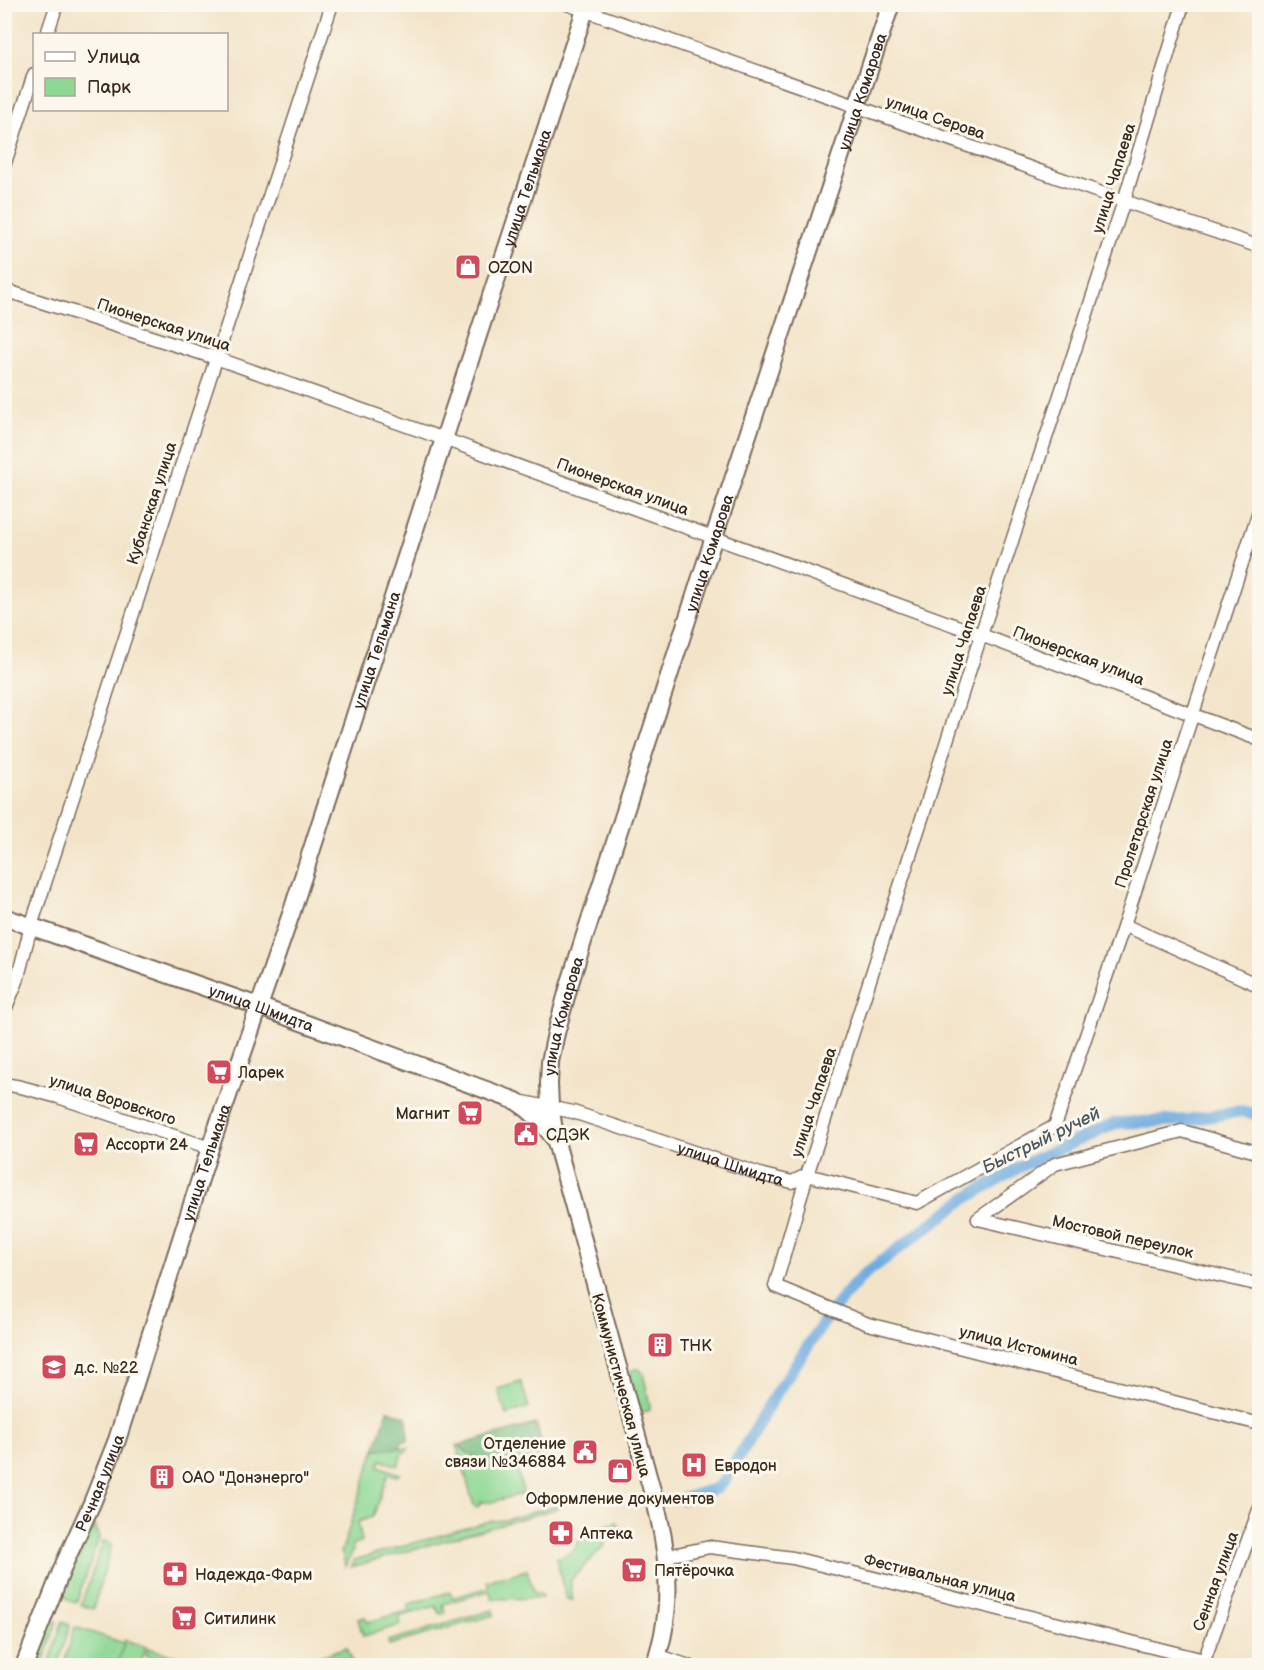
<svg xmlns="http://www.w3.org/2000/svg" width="1264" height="1670" font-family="'Balsamiq Sans',sans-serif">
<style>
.green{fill:#8fd894;stroke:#658159;stroke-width:1.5}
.forest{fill:#73b87e;stroke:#57714e;stroke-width:1.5}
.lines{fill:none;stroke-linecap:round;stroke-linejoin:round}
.canal{stroke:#6eabe0;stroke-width:12}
.street-casing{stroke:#7b6b5a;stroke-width:15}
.secondary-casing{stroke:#7b6b5a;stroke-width:20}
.street{stroke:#fff;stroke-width:12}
.secondary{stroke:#fff;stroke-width:16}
.labels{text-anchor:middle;stroke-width:6;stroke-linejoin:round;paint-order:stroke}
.street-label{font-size:16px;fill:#3b2a1e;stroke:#fbf7ec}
.poi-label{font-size:16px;fill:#3b2a1e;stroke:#fbf7ec;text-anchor:start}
.water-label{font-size:18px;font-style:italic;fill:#4d5762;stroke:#fbf7ec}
</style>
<rect width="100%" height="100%" fill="#fbf7ec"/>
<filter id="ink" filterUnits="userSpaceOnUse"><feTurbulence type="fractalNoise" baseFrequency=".0167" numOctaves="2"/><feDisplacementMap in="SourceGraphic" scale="12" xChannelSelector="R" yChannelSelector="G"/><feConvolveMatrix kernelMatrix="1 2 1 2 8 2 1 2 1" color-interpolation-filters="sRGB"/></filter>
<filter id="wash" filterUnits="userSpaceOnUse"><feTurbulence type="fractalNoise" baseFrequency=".008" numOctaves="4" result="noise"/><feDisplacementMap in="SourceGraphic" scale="24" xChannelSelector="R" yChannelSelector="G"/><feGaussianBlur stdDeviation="1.35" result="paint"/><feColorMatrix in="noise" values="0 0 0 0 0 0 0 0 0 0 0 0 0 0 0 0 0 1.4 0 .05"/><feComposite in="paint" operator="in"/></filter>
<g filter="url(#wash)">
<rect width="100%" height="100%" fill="#f3e4c9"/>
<g class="green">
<polygon points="635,1369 639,1369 643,1373 650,1405 650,1410 639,1413 628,1377 631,1371"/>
<polygon points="521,1382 529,1407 506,1415 498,1389"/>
<polygon points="457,1445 489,1468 516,1464 525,1499 538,1496 539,1499 523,1503 521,1494 491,1502 481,1502 478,1507 474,1506"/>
<polygon points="409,1448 402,1454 398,1466 381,1460 379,1466 400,1474 397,1476 388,1474 373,1517 358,1522 362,1541 352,1545 353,1551 345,1567 343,1555 341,1553 375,1449"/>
<polygon points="556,1505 562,1507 351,1567 355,1560 490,1521 505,1520"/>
<path d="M 617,1522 L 621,1532 L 603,1542 L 605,1545 L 571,1580 L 571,1592 L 573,1600 L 566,1599 L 556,1558 C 574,1553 576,1550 582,1533 Z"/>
<path d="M 94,1525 L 99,1538 L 76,1603 C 69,1601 65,1599 63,1591 Z"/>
<polygon points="103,1541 112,1544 93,1609 81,1605"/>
<polygon points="527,1570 534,1593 540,1593 542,1598 492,1599 489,1591 443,1604 445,1612 443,1614 439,1613 436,1606 399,1617 401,1625 363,1636 358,1619 365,1617 368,1622 410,1610 408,1604 450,1592 452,1598 489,1587 487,1581"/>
<polygon points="493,1610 494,1615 389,1645 388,1641"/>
<polygon points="50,1619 57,1621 43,1665 30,1666"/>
<polygon points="62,1622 70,1625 58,1665 49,1665"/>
<polygon points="75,1627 124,1643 117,1665 125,1640 146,1647 140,1665 63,1665"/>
<polygon points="347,1647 354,1665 309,1665 307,1661"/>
<polygon points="148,1648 189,1660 183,1665 167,1665 167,1663 146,1656"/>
</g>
<g class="forest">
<polygon points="388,1410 407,1417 408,1441 401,1441 401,1448 375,1449"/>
<polygon points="536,1424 545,1455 510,1465 489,1468 459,1445"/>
</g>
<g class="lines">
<polyline class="canal" points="682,1499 717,1488 726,1478 775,1395 824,1322 840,1301 862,1276 966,1198 1023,1165 1116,1123 1189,1120 1241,1111 1260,1115"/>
</g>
</g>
<g filter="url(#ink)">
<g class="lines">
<g class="street-casing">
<g id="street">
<polyline points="567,4 1124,201 1260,247"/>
<polyline points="1183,4 1124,201 981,635 807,1175 775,1286 868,1324 1260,1424"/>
<polyline points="47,34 57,4"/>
<polyline points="4,166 34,74"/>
<polyline points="4,290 216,358 444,439 981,635 1260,740"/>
<polyline points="1124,925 1260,986"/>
<polyline points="4,1012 17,981 31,926 332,4"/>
<polyline points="4,1084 21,1087 58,1097 210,1148"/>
<path id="s1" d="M 518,1101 L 573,1112 L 763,1175 L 792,1182 L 807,1175 L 917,1203 L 1055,1126 L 1124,925 L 1260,508"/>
<polyline points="978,1219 1055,1164 1182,1131 1260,1153"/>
<polyline points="978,1219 1260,1285"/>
<polyline points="667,1556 710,1547 793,1558 1204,1660"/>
<polyline points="657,1655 689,1666"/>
<polyline points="1202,1666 1260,1507"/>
</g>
</g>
<g class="secondary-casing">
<g id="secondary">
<path id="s2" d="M 4,917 L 258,1006 L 516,1101 C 532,1111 543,1122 553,1137"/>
<path id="s3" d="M 24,1666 L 65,1562 L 92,1503 L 117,1440 L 210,1148 L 292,911 L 444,439 L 587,4"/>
<path id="s4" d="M 655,1666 C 657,1655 661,1645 663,1634 C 672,1591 667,1548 656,1505 L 556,1142 L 550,1106 L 549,1084 L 550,1062 L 556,1033 L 569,986 L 584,938 L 714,537 L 891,4"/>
</g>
</g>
<use href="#street" class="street"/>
<use href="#secondary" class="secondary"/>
</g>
</g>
<defs>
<g id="shop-square" transform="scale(1.35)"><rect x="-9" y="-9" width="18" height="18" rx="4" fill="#d1495b" stroke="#fbf7ec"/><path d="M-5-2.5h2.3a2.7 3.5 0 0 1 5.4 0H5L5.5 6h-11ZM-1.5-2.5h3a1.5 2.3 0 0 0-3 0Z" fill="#fff"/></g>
<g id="supermarket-square" transform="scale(1.35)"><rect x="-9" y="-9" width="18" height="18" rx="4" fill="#d1495b" stroke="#fbf7ec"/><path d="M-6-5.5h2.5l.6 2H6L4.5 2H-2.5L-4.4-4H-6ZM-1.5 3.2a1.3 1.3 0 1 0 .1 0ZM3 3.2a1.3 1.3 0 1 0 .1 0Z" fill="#fff"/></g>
<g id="civic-square" transform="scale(1.35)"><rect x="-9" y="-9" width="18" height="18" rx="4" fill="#d1495b" stroke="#fbf7ec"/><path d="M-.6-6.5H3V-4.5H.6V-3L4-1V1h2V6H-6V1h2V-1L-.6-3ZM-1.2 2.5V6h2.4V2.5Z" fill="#fff"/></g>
<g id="building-square" transform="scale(1.35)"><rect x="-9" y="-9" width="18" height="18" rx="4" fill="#d1495b" stroke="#fbf7ec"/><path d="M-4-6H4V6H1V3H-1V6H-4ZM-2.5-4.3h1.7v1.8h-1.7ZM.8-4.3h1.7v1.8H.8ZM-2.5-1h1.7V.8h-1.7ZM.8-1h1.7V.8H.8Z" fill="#fff"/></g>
<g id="school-square" transform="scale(1.35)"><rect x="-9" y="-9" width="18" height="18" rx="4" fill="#d1495b" stroke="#fbf7ec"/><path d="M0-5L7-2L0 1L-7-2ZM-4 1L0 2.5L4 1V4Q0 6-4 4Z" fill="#fff"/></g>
<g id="hospital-square" transform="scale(1.35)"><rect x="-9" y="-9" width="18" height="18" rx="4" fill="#d1495b" stroke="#fbf7ec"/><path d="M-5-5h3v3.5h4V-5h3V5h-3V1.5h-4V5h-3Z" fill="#fff"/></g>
<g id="pharmacy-square" transform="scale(1.35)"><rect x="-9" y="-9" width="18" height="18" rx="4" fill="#d1495b" stroke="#fbf7ec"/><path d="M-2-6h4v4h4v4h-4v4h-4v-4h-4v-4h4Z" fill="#fff"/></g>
</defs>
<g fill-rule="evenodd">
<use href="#shop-square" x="468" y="267"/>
<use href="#supermarket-square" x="219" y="1072"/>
<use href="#supermarket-square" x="470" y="1113"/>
<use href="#civic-square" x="526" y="1134"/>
<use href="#supermarket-square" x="86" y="1144"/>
<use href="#building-square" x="660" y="1345"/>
<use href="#school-square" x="54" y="1367"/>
<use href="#civic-square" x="585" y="1452"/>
<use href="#hospital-square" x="694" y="1465"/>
<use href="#shop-square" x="620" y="1471"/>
<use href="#building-square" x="162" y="1477"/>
<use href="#pharmacy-square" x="561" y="1533"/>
<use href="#supermarket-square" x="634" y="1570"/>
<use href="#pharmacy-square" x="175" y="1574"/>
<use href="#supermarket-square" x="184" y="1618"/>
</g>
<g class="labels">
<g class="street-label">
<text dy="6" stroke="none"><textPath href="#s4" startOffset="1640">улица Комарова</textPath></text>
<text transform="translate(936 117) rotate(19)" y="6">улица Серова</text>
<text transform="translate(1113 178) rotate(-73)" y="6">улица Чапаева</text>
<text dy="6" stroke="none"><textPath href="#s3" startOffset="1562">улица Тельмана</textPath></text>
<text transform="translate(164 324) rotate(18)" y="6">Пионерская улица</text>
<text transform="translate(623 486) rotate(20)" y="6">Пионерская улица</text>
<text transform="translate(151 503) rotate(-72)" y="6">Кубанская улица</text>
<text dy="6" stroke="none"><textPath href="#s4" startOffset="1154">улица Комарова</textPath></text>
<text transform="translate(963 640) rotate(-72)" y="6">улица Чапаева</text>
<text dy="6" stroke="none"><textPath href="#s3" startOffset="1076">улица Тельмана</textPath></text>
<text transform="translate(1079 655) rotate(21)" y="6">Пионерская улица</text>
<text transform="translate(1143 813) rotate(-72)" y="6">Пролетарская улица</text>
<text dy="6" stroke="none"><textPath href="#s2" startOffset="273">улица Шмидта</textPath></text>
<text dy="6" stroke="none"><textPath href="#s4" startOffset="668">улица Комарова</textPath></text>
<text transform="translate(113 1099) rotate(18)" y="6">улица Воровского</text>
<text transform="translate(813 1102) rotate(-72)" y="6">улица Чапаева</text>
<text dy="6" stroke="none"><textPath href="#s3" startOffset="536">улица Тельмана</textPath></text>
<text dy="6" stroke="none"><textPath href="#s1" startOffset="222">улица Шмидта</textPath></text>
<text transform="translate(1123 1236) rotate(13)" y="6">Мостовой переулок</text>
<text transform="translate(1019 1345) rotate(14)" y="6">улица Истомина</text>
<text transform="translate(622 1385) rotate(75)" y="6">Коммунистическая улица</text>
<text dy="6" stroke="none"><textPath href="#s3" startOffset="198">Речная улица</textPath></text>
<text transform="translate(940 1577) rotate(14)" y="6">Фестивальная улица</text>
<text transform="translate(1215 1581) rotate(-70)" y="6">Сенная улица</text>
</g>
<g class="poi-label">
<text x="488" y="273">OZON</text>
<text x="238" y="1078">Ларек</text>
<text x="450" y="1119" text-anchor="end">Магнит</text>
<text x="546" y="1140">СДЭК</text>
<text x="106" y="1150">Ассорти 24</text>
<text x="680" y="1351">ТНК</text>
<text x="74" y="1373">д.с. №22</text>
<text x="566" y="1449" text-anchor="end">Отделение<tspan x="566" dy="18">связи №346884</tspan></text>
<text x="714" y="1471">Евродон</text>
<text x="182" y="1483">ОАО "Донэнерго"</text>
<text x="620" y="1504" text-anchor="middle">Оформление документов</text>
<text x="580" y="1539">Аптека</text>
<text x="654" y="1576">Пятёрочка</text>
<text x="195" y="1580">Надежда-Фарм</text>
<text x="204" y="1624">Ситилинк</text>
</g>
<g class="water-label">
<text transform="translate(1041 1140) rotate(-26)" y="6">Быстрый ручей</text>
</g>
</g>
<rect width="1264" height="1670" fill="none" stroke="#fbf7ec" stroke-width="24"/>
<rect x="33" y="33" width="195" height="78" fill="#fbf7ec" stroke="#aea59a" stroke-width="1.5"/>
<rect x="45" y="52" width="30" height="9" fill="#ffffff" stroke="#aea59a" stroke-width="1.5"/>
<text x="87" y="63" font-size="18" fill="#3b2a1e">Улица</text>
<rect x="45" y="78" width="30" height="18" fill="#8fd894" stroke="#aea59a" stroke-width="1.5"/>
<text x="87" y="93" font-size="18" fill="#3b2a1e">Парк</text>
</svg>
